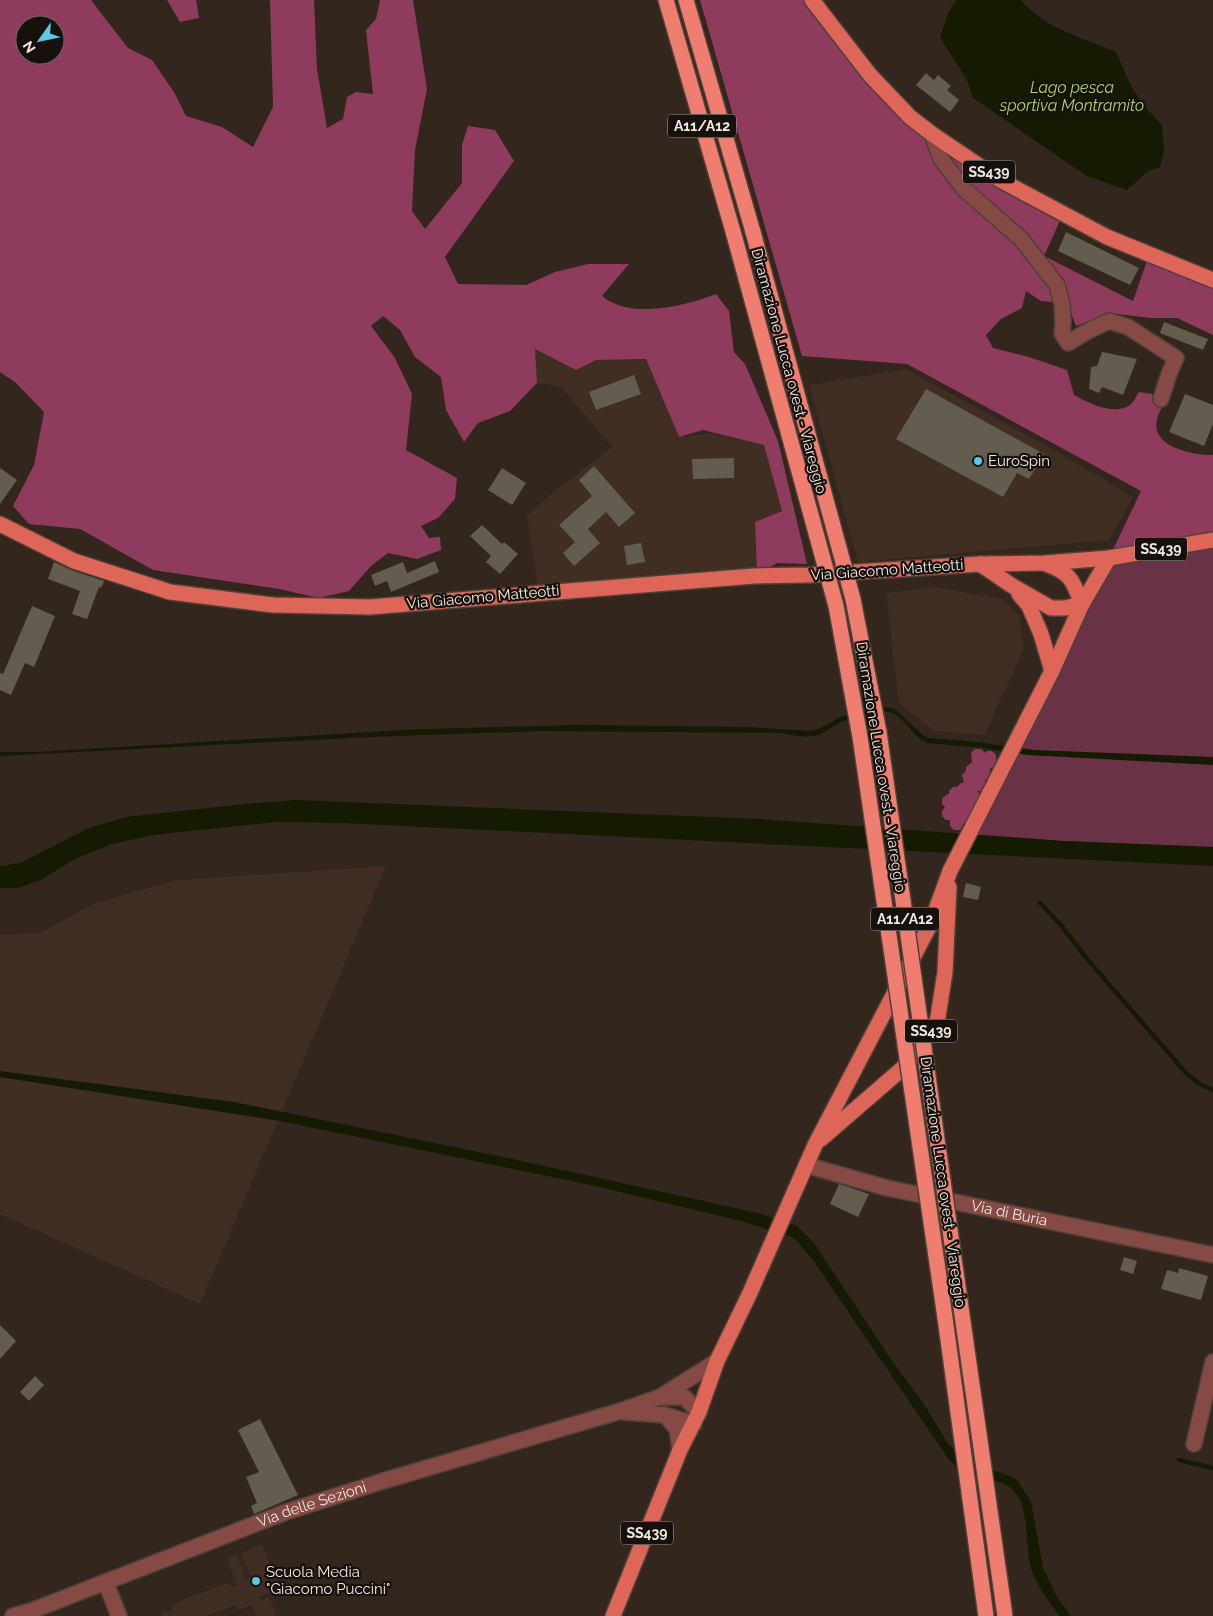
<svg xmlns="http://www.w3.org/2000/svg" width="1213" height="1616" font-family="Raleway,sans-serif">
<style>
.built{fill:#3f2e21}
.green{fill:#693247}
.forest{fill:#8e3b5d;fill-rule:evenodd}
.water{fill:#141b02}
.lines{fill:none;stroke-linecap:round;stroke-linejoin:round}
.stream{stroke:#141b02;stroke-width:4.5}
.building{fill:#625d4e}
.minor-casing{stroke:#4d4139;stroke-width:18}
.major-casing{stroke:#4d4139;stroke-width:18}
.highway-casing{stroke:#4d4139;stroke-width:18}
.minor{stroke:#844a43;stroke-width:15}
.major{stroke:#dd6658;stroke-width:15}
.highway{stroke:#f07e70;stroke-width:15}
.highway-bridge-casing{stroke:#4d4139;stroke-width:18;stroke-linecap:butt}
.highway-bridge{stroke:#f07e70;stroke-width:15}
.poi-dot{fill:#5ac8e6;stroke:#16110c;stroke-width:2}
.labels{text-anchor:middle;stroke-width:4.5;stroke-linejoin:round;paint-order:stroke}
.shield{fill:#16110c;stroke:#afa8a2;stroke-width:1}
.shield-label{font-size:14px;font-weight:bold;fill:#f0e8e2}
.street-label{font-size:15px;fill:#f0e8e2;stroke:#16110c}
.poi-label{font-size:15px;fill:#f0e8e2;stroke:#16110c;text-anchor:start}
.water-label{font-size:16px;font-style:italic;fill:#b0d45f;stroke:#16110c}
</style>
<rect width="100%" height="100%" fill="#32261d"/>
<g class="built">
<polygon points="535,349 576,370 596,360 646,359 679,437 710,433 764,445 782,511 755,522 757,574 538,588 527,516 552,493 612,447 561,387 537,383"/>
<polygon points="906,369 1049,447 1133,497 1109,540 858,562 809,385"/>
<polygon points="934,587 1002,599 1020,616 1024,649 984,735 935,731 899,704 886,593"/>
<polygon points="386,866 200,1304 0,1214 0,935 39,933 96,903 176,880"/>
<polygon points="262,1544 280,1589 259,1597 260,1600 269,1596 277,1616 257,1616 252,1605 238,1610 236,1605 207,1616 162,1616 161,1614 173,1610 172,1604 229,1582 231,1587 237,1585 227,1558 237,1555 246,1580 251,1578 241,1553"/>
</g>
<polygon class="green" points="1213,540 1213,847 1063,841 968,834 1108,559"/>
<g class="forest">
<path d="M 0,0 L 91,0 L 128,48 L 152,60 L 174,92 L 186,116 L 222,127 L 253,147 L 273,107 L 270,0 L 314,0 L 317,69 L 327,128 L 343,119 L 347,97 L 356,92 L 373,94 L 366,30 L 376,19 L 380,0 L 413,0 L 427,89 L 415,150 L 412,211 L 425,229 L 462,183 L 462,145 L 468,126 L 495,130 L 514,161 L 445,257 L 458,284 L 526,285 L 555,272 L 588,264 L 629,264 L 602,296 C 630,320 685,306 716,294 L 729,311 L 734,352 L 745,364 L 778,441 L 807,564 L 777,563 L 757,574 L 755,522 L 782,511 L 764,445 L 703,430 L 679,437 L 646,359 L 596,360 L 576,370 L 535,349 L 537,383 L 510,411 L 478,423 L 464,442 L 446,410 L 441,377 L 415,357 L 400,330 L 383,316 L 371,326 L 395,358 L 412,394 L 406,450 L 457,478 L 455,499 L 438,518 L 421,526 L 429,538 L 440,537 L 441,550 L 417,559 L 388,553 L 371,566 L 349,591 L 319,598 L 279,589 L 153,570 L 80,529 L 29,524 L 13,506 L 34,465 L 44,412 L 16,383 L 0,372 ZM 25,25 L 55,25 L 55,55 L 25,55 Z"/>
<polygon points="167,0 196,0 199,18 180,22"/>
<path d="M 700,0 L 812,0 L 910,117 L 1063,214 L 1044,256 L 1133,301 L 1149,255 L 1213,280 L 1213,335 L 1177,318 L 1150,318 L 1110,313 L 1076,326 L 1069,308 L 1063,285 L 1052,302 L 1041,301 L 1026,291 L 1022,308 L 1001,319 L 986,335 L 993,348 L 1029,357 L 1067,370 L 1074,395 C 1089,403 1113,416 1130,405 C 1134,402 1136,396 1139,392 L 1152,394 L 1162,407 C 1160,411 1158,415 1157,419 C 1150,447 1193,455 1213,455 L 1213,540 L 1109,558 L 1141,491 L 907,364 L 802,356 Z"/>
<polygon points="975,749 981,749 985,753 987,751 992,751 996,755 996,765 990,769 991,776 985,780 986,787 982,791 977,791 979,793 980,799 974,804 975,810 969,823 964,823 960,830 954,830 950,826 950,820 946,820 942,816 942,811 945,807 942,804 942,799 946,795 949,794 949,791 953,787 957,787 961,783 964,783 962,775 966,771 966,767 972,762 971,753"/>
</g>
<g class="water">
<path d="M 956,0 L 1021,0 C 1044,28 1083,38 1116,52 L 1130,84 L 1142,104 L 1162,125 L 1164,151 L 1160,167 L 1148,171 L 1127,190 L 1087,176 L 973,98 L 967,80 L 940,37 L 948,13 Z"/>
<path d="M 888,707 L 896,710 L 924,736 L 929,738 L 976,742 L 1034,750 L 1213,757 L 1213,765 L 1028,755 L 983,748 L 927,743 C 913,737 906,719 892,713 C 881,708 849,719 839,723 C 832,727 826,732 818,735 C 807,739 792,735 780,733 L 542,731 L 370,737 L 0,756 L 0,752 L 38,752 L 420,729 L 582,725 L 747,727 L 809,731 L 819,729 L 840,717 Z"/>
<polygon points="295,800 760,819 1063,841 1213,847 1213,866 486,830 344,823 275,822 153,835 112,844 75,859 41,880 18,888 0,888 0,866 20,863 89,828 126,817 245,804"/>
<path d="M 0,1071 L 234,1102 L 503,1157 L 758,1213 L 797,1226 L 814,1243 L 888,1355 L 927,1409 L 948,1444 L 959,1454 L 980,1468 L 1000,1472 L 1016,1479 L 1031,1501 L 1043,1568 L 1057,1597 L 1071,1616 L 1060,1616 C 1050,1603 1039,1589 1033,1574 C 1023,1548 1032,1508 1012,1489 C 1002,1479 987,1481 975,1477 C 963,1474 955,1466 947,1457 L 813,1260 L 795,1239 L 788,1236 L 741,1221 L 591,1185 L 280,1121 L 0,1077 Z"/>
</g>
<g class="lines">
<g class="stream">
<polyline points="1040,903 1060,924 1088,960 1186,1073 1198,1083 1213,1090"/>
<polyline points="1179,1460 1213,1468"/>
</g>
</g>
<g class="building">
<polygon points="926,73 934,80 938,75 951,86 947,90 959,100 950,112 916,85"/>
<polygon points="1066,232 1139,268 1130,285 1058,251"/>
<polygon points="1164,322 1208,339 1203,350 1160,333"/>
<polygon points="1102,352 1137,359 1123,395 1102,387 1099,393 1089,389 1091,367 1097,366"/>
<polygon points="634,375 641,394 596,410 589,392"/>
<polygon points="926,389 1044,454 1029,479 1017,473 1003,497 896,439"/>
<polygon points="1185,394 1213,405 1213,424 1204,446 1169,432"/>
<polygon points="734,458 734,478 693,479 692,459"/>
<polygon points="594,466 635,513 619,527 606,512 588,529 600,543 574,566 563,553 575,542 559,525 592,496 579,480"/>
<polygon points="0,468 17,480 0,504"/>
<polygon points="502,468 526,483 512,505 488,490"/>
<polygon points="482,525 502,544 504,542 518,554 500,574 486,562 491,556 470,536"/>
<polygon points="641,543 645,562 627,565 624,546"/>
<polygon points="435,561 439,572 391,592 387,581 375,586 371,575 403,562 407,573"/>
<polygon points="54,562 71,570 104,581 101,588 99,587 87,619 72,614 80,591 48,579"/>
<polygon points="32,606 55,616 34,667 25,663 11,695 0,690 0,673 3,674"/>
<polygon points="966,883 981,887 978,900 963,897"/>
<polygon points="839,1184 869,1194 858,1217 830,1204"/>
<polygon points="1124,1257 1137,1261 1133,1274 1120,1270"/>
<polygon points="1179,1268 1208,1276 1201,1300 1161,1289 1167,1270 1178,1273"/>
<polygon points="0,1325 16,1341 0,1359"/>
<polygon points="35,1376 44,1385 29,1401 20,1392"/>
<polygon points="260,1419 298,1495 254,1514 251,1506 257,1503 246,1477 259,1472 238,1430"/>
</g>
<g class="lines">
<g class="minor-casing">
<g id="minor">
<polyline points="932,134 941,159 964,189 1021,239 1057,285 1062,304 1063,322 1062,333 1068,343 1086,332 1109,321 1128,327 1176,358 1169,374 1161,399"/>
<path id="s1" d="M 806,1165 L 887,1188 L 1213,1255"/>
<polyline points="660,1397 717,1361"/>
<polyline points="623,1412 665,1415 694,1424"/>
<polyline points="665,1415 677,1429 680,1450"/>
<polyline points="1194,1444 1213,1362"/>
<polyline points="106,1583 119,1616"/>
<path id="s2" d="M 13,1616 L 31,1611 L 286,1512 L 383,1481 L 617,1412 L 660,1397 L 684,1397 L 699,1412"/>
</g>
</g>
<g class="major-casing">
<g id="major">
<polyline points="812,0 870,75 910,117 932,134 1000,180 1107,237 1213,280"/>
<polyline points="0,524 74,561 170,592 273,605 370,607 754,576 809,575 980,564 1045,563 1109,558 1213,540"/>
<polyline points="980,564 1011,585 1051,608 1065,608 1082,604"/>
<path d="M 1046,564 C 1071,573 1073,581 1082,604"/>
<polyline points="1019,594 1029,606 1041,634 1052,671"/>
<polyline points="821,1139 903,1068 937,1023 945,972 949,887"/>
<polyline points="613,1616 680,1450 699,1412 717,1361 749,1295 815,1145 931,923 950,871 1052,671 1082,604 1109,558"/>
</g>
</g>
<g class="highway-casing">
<g id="highway">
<polyline points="666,0 734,235"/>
<polyline points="686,0 753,232"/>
</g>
</g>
<use href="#minor" class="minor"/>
<use href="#major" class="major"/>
<use href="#highway" class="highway"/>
<g class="highway-bridge-casing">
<g id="highway-bridge">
<polyline points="753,232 853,599 879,732 1005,1616"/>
<polyline points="734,235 836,606 860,737 945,1318 986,1616"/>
</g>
</g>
<use href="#highway-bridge" class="highway-bridge"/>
</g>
<g class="poi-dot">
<circle cx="978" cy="461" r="5"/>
<circle cx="256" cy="1581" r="5"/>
</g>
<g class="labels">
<g class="shield">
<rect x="668" y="114.5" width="68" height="23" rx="4"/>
<rect x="963" y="160.5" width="52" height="23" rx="4"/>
<rect x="1135" y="537.5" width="52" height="23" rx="4"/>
<rect x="871" y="907.5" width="68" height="23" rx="4"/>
<rect x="905" y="1019.5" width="52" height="23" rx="4"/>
<rect x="621" y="1521.5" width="52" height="23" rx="4"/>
</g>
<g class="shield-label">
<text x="702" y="131">A11/A12</text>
<text x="989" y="177">SS439</text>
<text x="1161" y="554">SS439</text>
<text x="905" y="924">A11/A12</text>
<text x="931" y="1036">SS439</text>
<text x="647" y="1538">SS439</text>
</g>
<g class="street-label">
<text transform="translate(789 371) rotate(75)" y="5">Diramazione Lucca ovest - Viareggio</text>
<text transform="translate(887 570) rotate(-4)" y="5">Via Giacomo Matteotti</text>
<text transform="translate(483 597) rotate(-5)" y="5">Via Giacomo Matteotti</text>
<text transform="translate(881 767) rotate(81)" y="5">Diramazione Lucca ovest - Viareggio</text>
<text transform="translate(943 1182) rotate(82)" y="5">Diramazione Lucca ovest - Viareggio</text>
<text dy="5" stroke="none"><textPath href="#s1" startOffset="209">Via di Buria</textPath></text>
<text dy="5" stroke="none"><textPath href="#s2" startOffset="319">Via delle Sezioni</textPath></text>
</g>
<g class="poi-label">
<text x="988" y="466">EuroSpin</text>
<text x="266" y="1577">Scuola Media<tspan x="266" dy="17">"Giacomo Puccini"</tspan></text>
</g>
<g class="water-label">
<text x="1072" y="93">Lago pesca<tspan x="1072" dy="18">sportiva Montramito</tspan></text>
</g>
</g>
<g transform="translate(40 40) rotate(237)"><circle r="24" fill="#16110c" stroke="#6d6762"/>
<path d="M0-4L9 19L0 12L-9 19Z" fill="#5ac8e6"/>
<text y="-8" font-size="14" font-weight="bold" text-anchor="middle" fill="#f0e8e2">N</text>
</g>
</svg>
